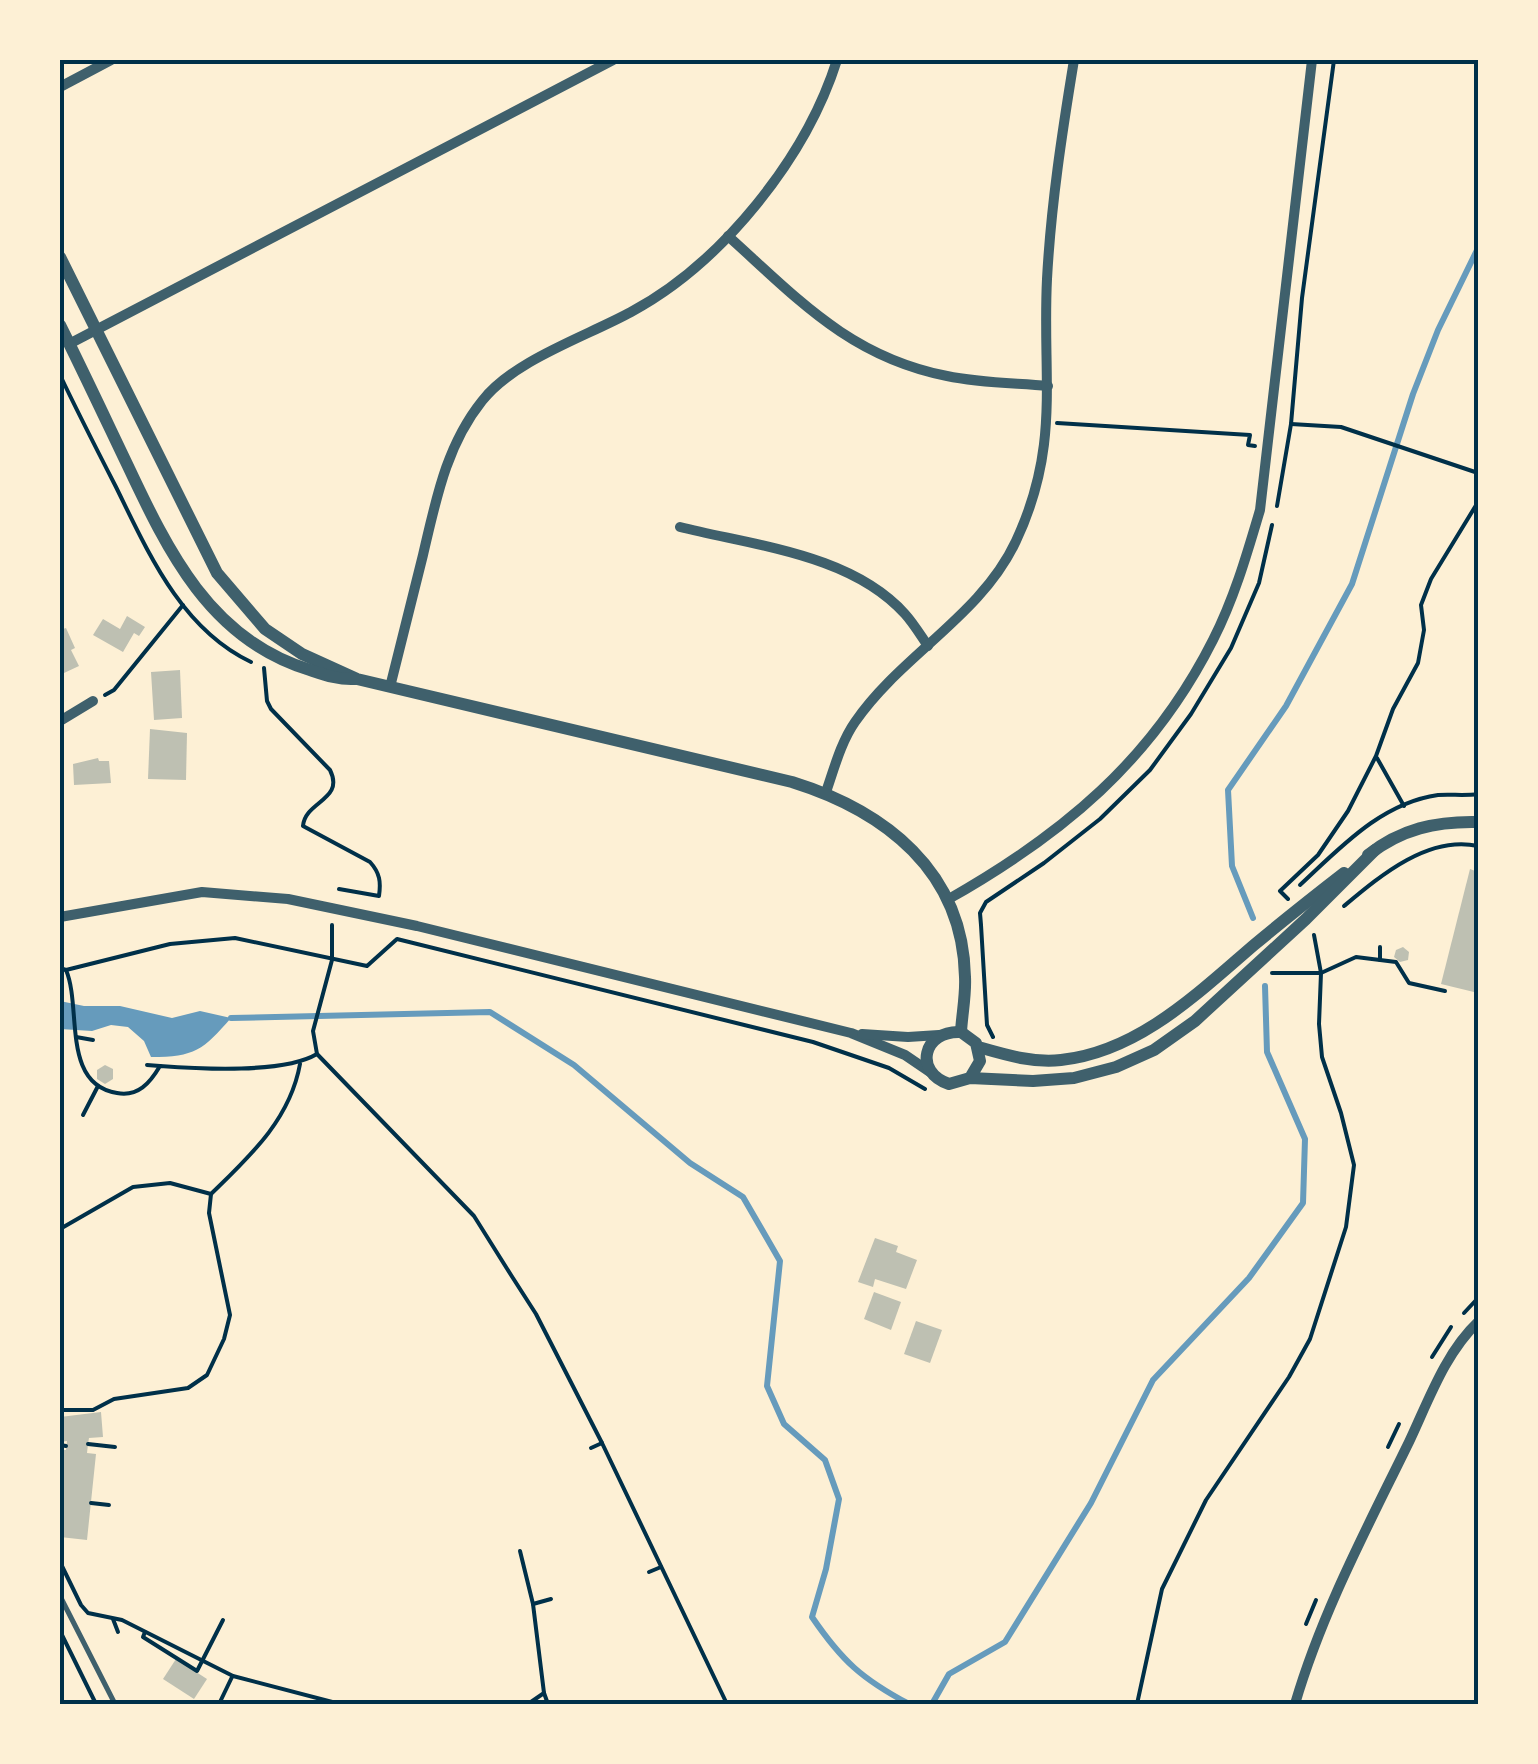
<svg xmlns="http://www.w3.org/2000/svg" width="1538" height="1764" font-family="Rubik,sans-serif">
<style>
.water{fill:#669bbc}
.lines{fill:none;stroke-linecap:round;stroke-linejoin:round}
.stream{stroke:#669bbc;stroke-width:6}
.building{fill:#bec0b2}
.path{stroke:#003049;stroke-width:4}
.service{stroke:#3f606c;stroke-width:5}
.minor{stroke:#3f606c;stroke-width:10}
.tertiary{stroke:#3f606c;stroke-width:12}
.neatline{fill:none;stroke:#003049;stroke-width:4}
</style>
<rect width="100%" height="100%" fill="#fdf0d5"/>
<path class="water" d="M 60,1001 L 84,1006 L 120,1006 L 172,1018 L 200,1011 L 231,1018 C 203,1050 195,1057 151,1057 L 144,1041 L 128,1027 L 111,1025 L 92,1031 L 60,1029 Z"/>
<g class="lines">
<g class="stream">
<polyline points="1253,918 1232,866 1228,790 1286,706 1352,584 1413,394 1438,330 1478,248"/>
<path d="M 231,1018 L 490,1012 L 574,1065 L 690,1163 L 743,1197 L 780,1261 L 767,1386 L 784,1424 L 825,1460 L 839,1499 L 826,1569 L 812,1617 C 842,1661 862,1679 909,1704"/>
<polyline points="932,1704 949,1674 1005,1642 1091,1503 1153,1380 1249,1278 1303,1203 1305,1139 1267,1052 1265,986"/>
</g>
</g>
<g class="building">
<polygon points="127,616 145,627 139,636 134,633 123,652 93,635 103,619 120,629"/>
<polygon points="66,628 75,648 71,650 79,666 64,673 60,663 60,630"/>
<polygon points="180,670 182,718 154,720 151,672"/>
<polygon points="150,729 187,733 186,780 148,779"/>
<polygon points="98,758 99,761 109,761 111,783 74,785 73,764"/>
<polygon points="1470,869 1478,872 1478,993 1441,984"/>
<polygon points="1403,947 1409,952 1408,960 1400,962 1394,957 1396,950"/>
<polygon points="105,1065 113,1069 113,1079 105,1084 97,1079 97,1070"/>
<polygon points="875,1238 898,1246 896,1252 917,1260 906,1289 875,1279 873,1287 858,1282"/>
<polygon points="874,1292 901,1302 891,1330 864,1319"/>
<polygon points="916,1321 942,1330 930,1363 904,1354"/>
<polygon points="101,1412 103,1437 89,1438 88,1444 87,1453 96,1454 87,1540 60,1537 60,1450 66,1450 67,1441 60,1442 60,1417"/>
<polygon points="176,1659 207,1679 194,1699 163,1679"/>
</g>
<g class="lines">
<g class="path">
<path d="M 60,375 C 78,413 97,450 116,487 C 148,552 181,629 251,662"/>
<polyline points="1057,423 1250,435 1248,445 1255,446"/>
<polyline points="1291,424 1341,427 1478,473"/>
<polyline points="1277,506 1291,424 1302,298 1334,60"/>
<path d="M 264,668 L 267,701 L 271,709 L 330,770 C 345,800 305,801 303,826 L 370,862 C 380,873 381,882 379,896 L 339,889"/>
<polyline points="105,695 114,690 183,605"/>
<polyline points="1377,758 1404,806"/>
<path d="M 1300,885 C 1340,848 1381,803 1438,795 C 1451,794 1465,796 1478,794"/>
<polyline points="1288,899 1280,891 1318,855 1348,811 1376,756 1393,709 1418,663 1424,630 1421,605 1431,579 1478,502"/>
<path d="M 1344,906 C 1380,876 1428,835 1478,846"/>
<polyline points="332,925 332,960 313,1031 317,1054 474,1216 511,1275 536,1314 602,1443 727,1704"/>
<polyline points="1380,960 1380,947"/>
<polyline points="60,968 66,970 170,944 235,938 367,966 397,939 813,1042 889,1068 925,1089"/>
<path d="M 66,970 C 82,1007 61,1084 117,1093 C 138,1097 150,1083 160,1066 C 201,1069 283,1074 317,1054"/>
<polyline points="1272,973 1321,973 1356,957 1396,962 1409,983 1445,991"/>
<polyline points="76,1037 93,1040"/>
<polyline points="993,1037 987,1025 981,925 980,913 986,902 1044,863 1100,819 1150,770 1191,714 1231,648 1259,583 1272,525"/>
<polyline points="147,1065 160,1066"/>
<polyline points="83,1115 98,1086"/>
<polyline points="60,1229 133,1187 170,1183 211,1194"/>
<polyline points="1464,1313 1478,1298"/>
<polyline points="1432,1357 1451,1327"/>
<path d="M 60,1410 L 93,1410 L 114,1399 L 188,1388 L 207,1375 L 224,1339 L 230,1315 L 209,1213 L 211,1194 C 249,1157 290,1120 300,1064"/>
<polyline points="88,1444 115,1447"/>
<polyline points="60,1445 66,1446"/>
<polyline points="1388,1447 1399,1424"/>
<polyline points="591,1448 602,1443"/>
<polyline points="91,1503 109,1505"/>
<polyline points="520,1551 533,1604 544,1693 548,1704"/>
<polyline points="60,1562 81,1605 88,1613 122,1620 233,1676 340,1704"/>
<polyline points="649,1572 661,1567"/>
<polyline points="533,1604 551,1599"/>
<polyline points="113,1619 118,1632"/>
<polyline points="1306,1624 1316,1600"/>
<polyline points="60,1631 96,1704"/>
<polyline points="145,1632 143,1637 197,1671 223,1620"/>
<polyline points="219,1704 232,1677"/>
<polyline points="528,1704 544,1693"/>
<polyline points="1137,1704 1162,1589 1206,1500 1289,1377 1310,1339 1346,1227 1354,1165 1341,1113 1322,1057 1319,1024 1321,973 1314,935"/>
</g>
<polyline class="service" points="60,1596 115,1704"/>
<g class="minor">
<polyline points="60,87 111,60"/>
<path d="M 728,236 C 798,299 850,357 947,376 C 980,383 1015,383 1048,386"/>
<polyline points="69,344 613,60"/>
<path d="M 680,527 C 755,546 851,554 905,614 C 914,624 921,636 928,646"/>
<path d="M 390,687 C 401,643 412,599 423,555 C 436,500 446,446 482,401 C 514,360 585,337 631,312 C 722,263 806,158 837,60"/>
<polyline points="60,721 93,701"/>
<path d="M 826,792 C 834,769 841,742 855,722 C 901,655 981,616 1016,541 C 1061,445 1042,378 1047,279 C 1051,205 1062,133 1074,60"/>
<path d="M 947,900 C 1062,835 1152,761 1213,640 C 1234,599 1247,554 1260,510 L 1312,60"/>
<polyline points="60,917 202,892 288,899 417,926 851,1033 905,1055 930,1072"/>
<polyline points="862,1034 908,1037 939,1035"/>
<path d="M 1295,1704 C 1322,1612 1367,1528 1409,1442 C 1428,1402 1445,1353 1478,1322"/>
</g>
<g class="tertiary">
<path d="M 60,257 L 217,573 L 265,629 L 302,654 L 357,679 L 792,782 C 885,811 963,871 965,977 C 966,995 962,1014 961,1032"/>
<path d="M 60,325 C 83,371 105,418 127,464 C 168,551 210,640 310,670 C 325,675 339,680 355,679"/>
<path d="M 1368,855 C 1401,829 1436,821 1478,822"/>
<path d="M 978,1047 C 1006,1055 1032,1063 1061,1060 C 1138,1052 1198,993 1254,945 C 1284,920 1313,897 1344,873"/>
<path d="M 970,1078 L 980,1061 L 976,1043 L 961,1032 C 923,1030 913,1072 949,1084 L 970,1078 L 1033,1081 L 1074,1078 L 1116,1067 L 1154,1050 L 1195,1021 L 1306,919 L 1375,850"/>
</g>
</g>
<rect width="1538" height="1764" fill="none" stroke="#fdf0d5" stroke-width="125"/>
<rect x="62" y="62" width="1414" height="1640" class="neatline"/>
</svg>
